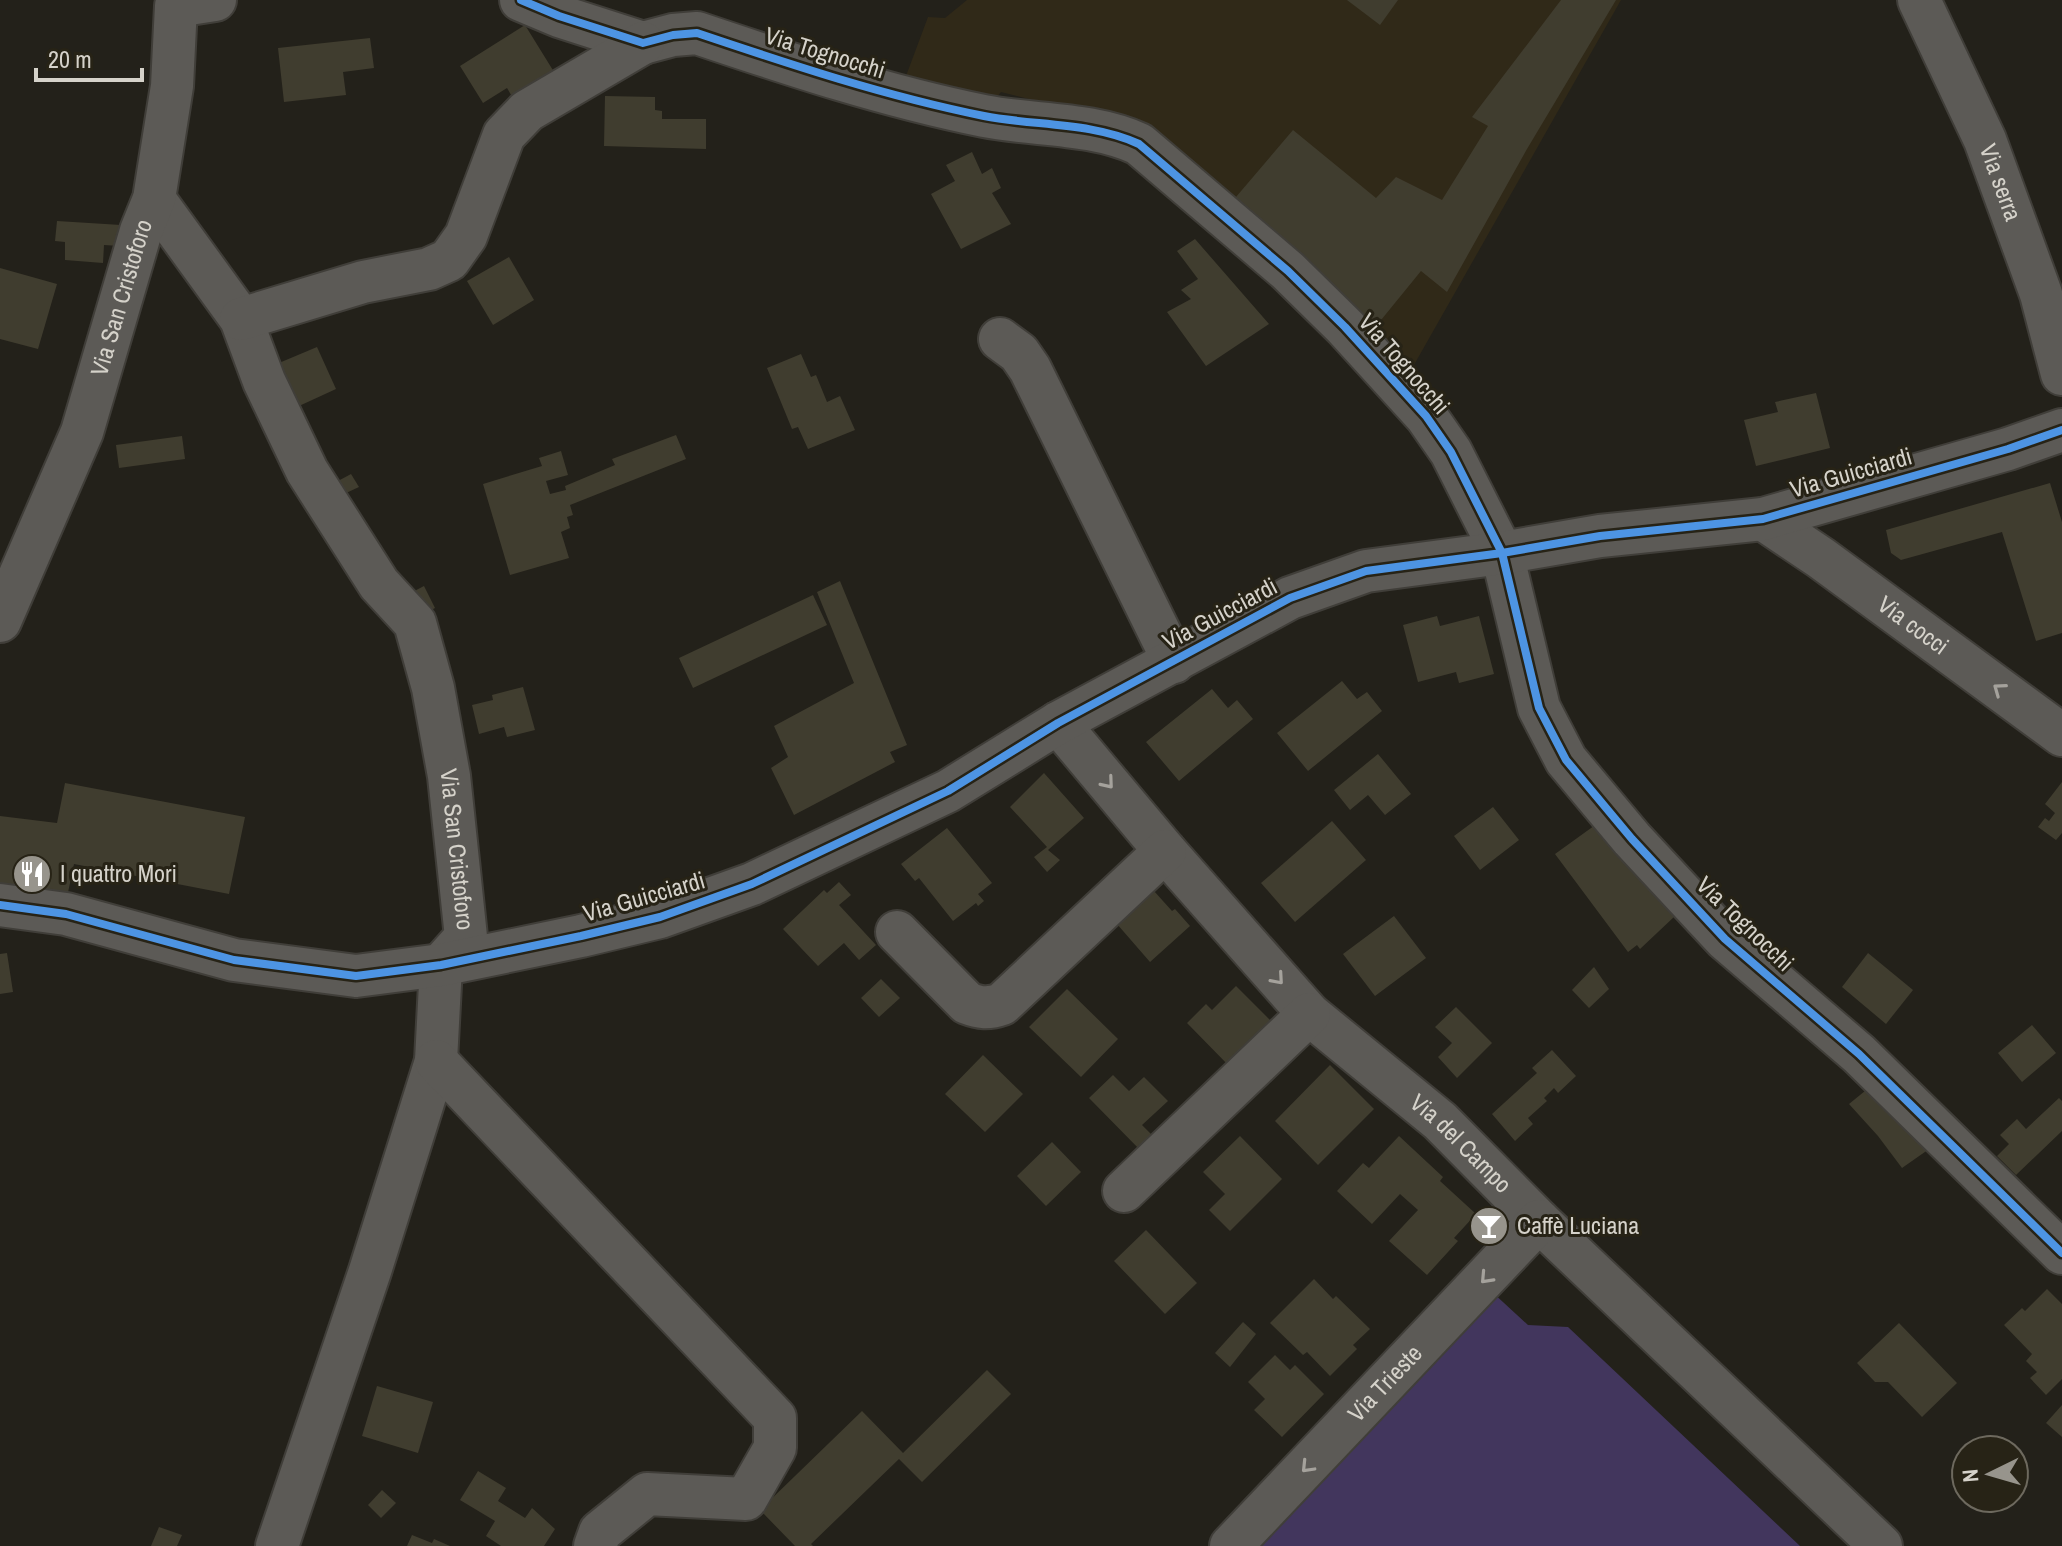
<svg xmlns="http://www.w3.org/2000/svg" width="2062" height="1546" font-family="'Archivo Narrow',sans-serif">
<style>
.built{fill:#302918}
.green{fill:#42365d}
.building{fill:#403d2f}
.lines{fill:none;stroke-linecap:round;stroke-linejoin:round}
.minor-casing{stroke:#403e39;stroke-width:46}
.minor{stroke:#5c5a56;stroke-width:42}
.cycleway-casing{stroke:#272316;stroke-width:13}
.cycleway{stroke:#4d94e3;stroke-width:8}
.oneway{stroke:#a5a29c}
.labels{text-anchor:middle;stroke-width:6;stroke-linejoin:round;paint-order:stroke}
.street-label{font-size:24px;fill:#d5d2ca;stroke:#272316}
.poi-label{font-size:24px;fill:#d5d2ca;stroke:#272316;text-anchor:start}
</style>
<rect width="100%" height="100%" fill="#23211a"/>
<polygon class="built" points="967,0 1621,0 1406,379 1121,122 1001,92 988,108 903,84 928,17 945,18"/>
<polygon class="green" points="1491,1291 1528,1325 1568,1327 1800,1546 1252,1546"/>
<g class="building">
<polygon points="1347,0 1398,0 1380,25"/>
<polygon points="1561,0 1616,0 1527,149 1447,292 1421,271 1377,325 1230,204 1293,130 1376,198 1396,177 1442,200 1488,126 1472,117"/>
<polygon points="525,25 559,80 517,105 507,88 483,103 460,66"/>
<polygon points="370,38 374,68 343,72 346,95 284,102 278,48"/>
<polygon points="605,96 655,97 655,110 662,111 662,119 706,119 706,149 604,146"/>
<polygon points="972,152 982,174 992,168 1001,188 992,193 1011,224 961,249 931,194 955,181 946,165"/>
<polygon points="57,221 121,225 120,246 104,245 103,263 65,260 65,242 55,241"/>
<polygon points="1195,239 1269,324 1206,366 1167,312 1191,299 1181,290 1198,279 1177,251"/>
<polygon points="509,257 534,300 493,325 467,281"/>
<polygon points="0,268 57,284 38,349 0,339"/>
<polygon points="317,347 336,389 286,412 267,368"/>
<polygon points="801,354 811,377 816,375 827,402 840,396 855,430 808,449 798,427 792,429 767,368"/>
<polygon points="1816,393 1830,448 1756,466 1744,420 1778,412 1775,402"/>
<polygon points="676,435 686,459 570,505 573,515 567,517 570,528 561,532 569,558 510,575 483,484 542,466 539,458 561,451 568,475 546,481 550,494 566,490 565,486 615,465 612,459"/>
<polygon points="182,436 185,459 119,468 116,445"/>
<polygon points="351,474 359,487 344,494 338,481"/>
<polygon points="2050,483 2062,522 2062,633 2036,641 2002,532 1901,560 1891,553 1886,530"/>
<polygon points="840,581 907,745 890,752 895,762 794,815 771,768 788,757 774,726 854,683 817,592"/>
<polygon points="424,586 435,608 412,620 401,598"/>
<polygon points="813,595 827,625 693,688 679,658"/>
<polygon points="1437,616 1440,626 1479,616 1494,674 1459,683 1456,672 1418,682 1403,625"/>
<polygon points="1342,681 1357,699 1367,692 1382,711 1308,771 1277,733"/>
<polygon points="523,687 535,730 507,737 504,727 479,734 472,705 493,700 492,695"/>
<polygon points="1212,689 1228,708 1237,700 1253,719 1179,781 1146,742"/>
<polygon points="1378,754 1411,794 1385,815 1368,795 1350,810 1334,790"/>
<polygon points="1044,773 1084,818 1048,850 1060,860 1047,872 1034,857 1047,847 1010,807"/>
<polygon points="2062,782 2062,833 2056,840 2038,827 2045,818 2049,821 2055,813 2045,804"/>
<polygon points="65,783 245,817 229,894 74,864 66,902 0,888 0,816 57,823"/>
<polygon points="1493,807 1519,840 1480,870 1454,836"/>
<polygon points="1332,821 1366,860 1295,922 1261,883"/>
<polygon points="1598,823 1675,916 1640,949 1637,945 1628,952 1555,854"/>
<polygon points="947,828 992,883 978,894 984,901 978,906 976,903 953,921 919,878 915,881 901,864"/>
<polygon points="839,882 851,895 839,905 876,945 859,960 844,943 818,966 783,929 824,890 827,893"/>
<polygon points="1154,891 1172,911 1175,909 1190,926 1150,962 1117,924"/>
<polygon points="1394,916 1426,958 1375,996 1343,954"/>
<polygon points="7,953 13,992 0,994 0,954"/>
<polygon points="1868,953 1913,990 1886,1024 1842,987"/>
<polygon points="1594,967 1609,989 1589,1008 1572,990"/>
<polygon points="881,979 900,998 879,1017 861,998"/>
<polygon points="1236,986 1276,1026 1232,1069 1187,1023 1206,1004 1212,1010"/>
<polygon points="1067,989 1118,1039 1081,1077 1029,1027"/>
<polygon points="1456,1007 1492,1043 1457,1078 1438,1057 1452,1043 1435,1027"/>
<polygon points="2032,1025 2056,1053 2022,1082 1998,1053"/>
<polygon points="1552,1050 1576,1076 1558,1093 1554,1088 1544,1098 1547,1101 1528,1118 1533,1124 1515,1141 1492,1114 1537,1073 1532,1068"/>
<polygon points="983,1055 1023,1094 985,1132 945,1094"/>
<polygon points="1330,1065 1374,1109 1318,1165 1275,1121"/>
<polygon points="1113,1075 1129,1091 1144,1077 1168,1101 1142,1125 1157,1140 1144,1154 1089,1098"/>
<polygon points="1876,1082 1932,1147 1902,1168 1878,1136 1849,1104"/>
<polygon points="2059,1098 2062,1101 2062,1131 2016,1175 1997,1156 2009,1144 2000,1135 2017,1119 2026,1129"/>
<polygon points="1240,1136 1282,1179 1230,1231 1209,1210 1225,1194 1203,1172"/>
<polygon points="1399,1136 1443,1177 1440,1181 1476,1214 1454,1238 1458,1241 1427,1275 1389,1241 1418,1210 1400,1194 1372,1224 1337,1191 1363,1163 1369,1168"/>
<polygon points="1052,1142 1081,1172 1046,1206 1017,1176"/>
<polygon points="1146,1230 1197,1283 1165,1314 1114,1261"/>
<polygon points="1314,1279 1333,1299 1336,1296 1370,1329 1353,1345 1357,1349 1330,1376 1307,1352 1303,1355 1270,1323"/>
<polygon points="2047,1289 2062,1304 2062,1379 2046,1395 2030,1378 2037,1372 2026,1361 2032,1354 2004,1325 2022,1308 2025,1311"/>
<polygon points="1243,1322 1256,1334 1230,1367 1215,1353"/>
<polygon points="1899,1323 1957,1383 1922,1417 1888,1382 1875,1382 1857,1363"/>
<polygon points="1275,1355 1290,1370 1295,1365 1324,1394 1282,1437 1254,1410 1265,1399 1248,1382"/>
<polygon points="987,1370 1011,1394 922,1482 899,1459 811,1544 813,1546 795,1546 760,1510 862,1411 903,1453"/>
<polygon points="377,1386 433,1402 418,1453 362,1436"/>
<polygon points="2062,1405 2062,1437 2046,1423"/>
<polygon points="478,1471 506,1488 498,1501 525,1518 532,1508 555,1529 544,1546 501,1546 486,1536 495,1521 460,1500"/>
<polygon points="382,1490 396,1503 381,1518 368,1505"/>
<polygon points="159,1527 182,1535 177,1546 151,1546"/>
<polygon points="412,1535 432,1543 434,1539 450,1546 407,1546"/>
</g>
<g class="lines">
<g class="minor-casing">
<g id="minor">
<path d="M 521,0 L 559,16 L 643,43 L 673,35 L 697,33 C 792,65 885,96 984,116 C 1035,126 1091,122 1139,144 L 1288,271 L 1345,327 L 1426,416 L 1451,452 L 1502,553 L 1539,708 L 1566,760 L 1632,839 L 1725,939 L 1859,1054 L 2062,1253"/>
<path id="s1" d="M 1919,0 L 1985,140 L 2041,294 L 2062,374"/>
<path id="s2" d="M 154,199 L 241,319 L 264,381 L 307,471 L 379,584 L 415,623 L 433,688 L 449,776 L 466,937 L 441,965 L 436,1061 L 370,1271 L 277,1546"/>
<polyline points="241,319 363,282 429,269 449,260 466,236 504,135 527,111 643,43"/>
<polyline points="1000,339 1019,353 1030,369 1174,662"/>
<path id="s3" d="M 1763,519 L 1821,558 L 2062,735"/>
<path id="s4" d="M 0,621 L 82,432 L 141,231 L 154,199 L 172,86 L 176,6 L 215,0"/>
<path id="s5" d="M 1058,723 L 1165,851 L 1309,1014 L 1440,1121 L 1539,1221 L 1881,1546"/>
<polyline points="0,905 66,914 234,960 356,976 441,965 581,936 660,917 752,884 948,791 1058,723 1290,598 1366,571 1502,553 1600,536 1763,519 2008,449 2062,430"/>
<path d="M 897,932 L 967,1003 C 980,1008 988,1009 1002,1004 L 1165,851"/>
<polyline points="436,1061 775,1418 775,1448 746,1499 647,1494 600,1532 595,1546"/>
<polyline points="1124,1191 1309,1014"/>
<path id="s6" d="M 1231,1546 L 1539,1221"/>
</g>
</g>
<use href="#minor" class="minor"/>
<g class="cycleway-casing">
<g id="cycleway">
<path d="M 521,0 L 559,16 L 643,43 L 673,35 L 697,33 C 792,65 885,96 984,116 C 1035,126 1091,122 1139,144 L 1288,271 L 1345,327 L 1426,416 L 1451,452 L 1502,553 L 1539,708 L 1566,760 L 1632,839 L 1725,939 L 1859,1054 L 2062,1253"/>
<polyline points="0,905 66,914 234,960 356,976 441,965 581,936 660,917 752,884 948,791 1058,723 1290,598 1366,571 1502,553 1600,536 1763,519 2008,449 2062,430"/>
</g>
</g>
<use href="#cycleway" class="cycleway"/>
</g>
<defs><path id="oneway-chevron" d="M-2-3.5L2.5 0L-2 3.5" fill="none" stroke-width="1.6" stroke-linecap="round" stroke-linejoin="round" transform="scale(2)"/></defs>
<g class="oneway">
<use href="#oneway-chevron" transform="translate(1999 689) rotate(-144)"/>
<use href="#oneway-chevron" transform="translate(1108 783) rotate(50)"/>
<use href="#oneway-chevron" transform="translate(1278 979) rotate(49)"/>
<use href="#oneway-chevron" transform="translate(1486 1278) rotate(133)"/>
<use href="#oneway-chevron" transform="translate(1307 1467) rotate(134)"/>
</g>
<defs>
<g id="restaurant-disc" transform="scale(2)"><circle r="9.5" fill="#97948c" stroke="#272316"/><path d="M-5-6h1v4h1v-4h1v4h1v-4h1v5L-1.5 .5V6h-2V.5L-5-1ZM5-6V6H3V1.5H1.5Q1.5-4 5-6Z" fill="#fff"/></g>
<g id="bar-disc" transform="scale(2)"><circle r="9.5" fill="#97948c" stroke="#272316"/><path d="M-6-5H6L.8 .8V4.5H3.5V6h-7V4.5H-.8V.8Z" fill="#fff"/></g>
</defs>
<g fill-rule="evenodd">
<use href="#restaurant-disc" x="32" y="874"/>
<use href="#bar-disc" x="1489" y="1226"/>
</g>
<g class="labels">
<g class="street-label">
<text transform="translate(825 53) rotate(17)" y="8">Via Tognocchi</text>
<text dy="8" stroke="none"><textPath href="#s1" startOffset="200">Via serra</textPath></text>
<text dy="8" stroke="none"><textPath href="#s4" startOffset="346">Via San Cristoforo</textPath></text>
<text transform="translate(1404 364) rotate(49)" y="8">Via Tognocchi</text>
<text transform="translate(1851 473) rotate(-16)" y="8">Via Guicciardi</text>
<text transform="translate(1220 614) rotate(-28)" y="8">Via Guicciardi</text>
<text dy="8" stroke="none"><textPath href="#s3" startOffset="184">Via cocci</textPath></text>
<text dy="8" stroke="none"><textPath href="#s2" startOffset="732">Via San Cristoforo</textPath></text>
<text transform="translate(644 897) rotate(-16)" y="8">Via Guicciardi</text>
<text transform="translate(1745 924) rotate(44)" y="8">Via Tognocchi</text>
<text dy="8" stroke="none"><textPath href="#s5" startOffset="584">Via del Campo</textPath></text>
<text dy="8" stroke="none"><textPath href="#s6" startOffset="224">Via Trieste</textPath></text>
</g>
<g class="poi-label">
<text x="60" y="882">I quattro Mori</text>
<text x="1517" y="1234">Caffè Luciana</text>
</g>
</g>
<g transform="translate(1990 1474) rotate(265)"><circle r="38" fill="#272316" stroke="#6d695e" stroke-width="2"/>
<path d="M0-6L14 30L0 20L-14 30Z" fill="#97948c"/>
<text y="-12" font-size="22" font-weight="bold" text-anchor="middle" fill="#d5d2ca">N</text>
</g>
<path d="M36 68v12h106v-12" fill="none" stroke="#d5d2ca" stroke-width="4"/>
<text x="48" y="68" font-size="24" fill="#d5d2ca" stroke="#272316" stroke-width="6" paint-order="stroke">20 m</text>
</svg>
